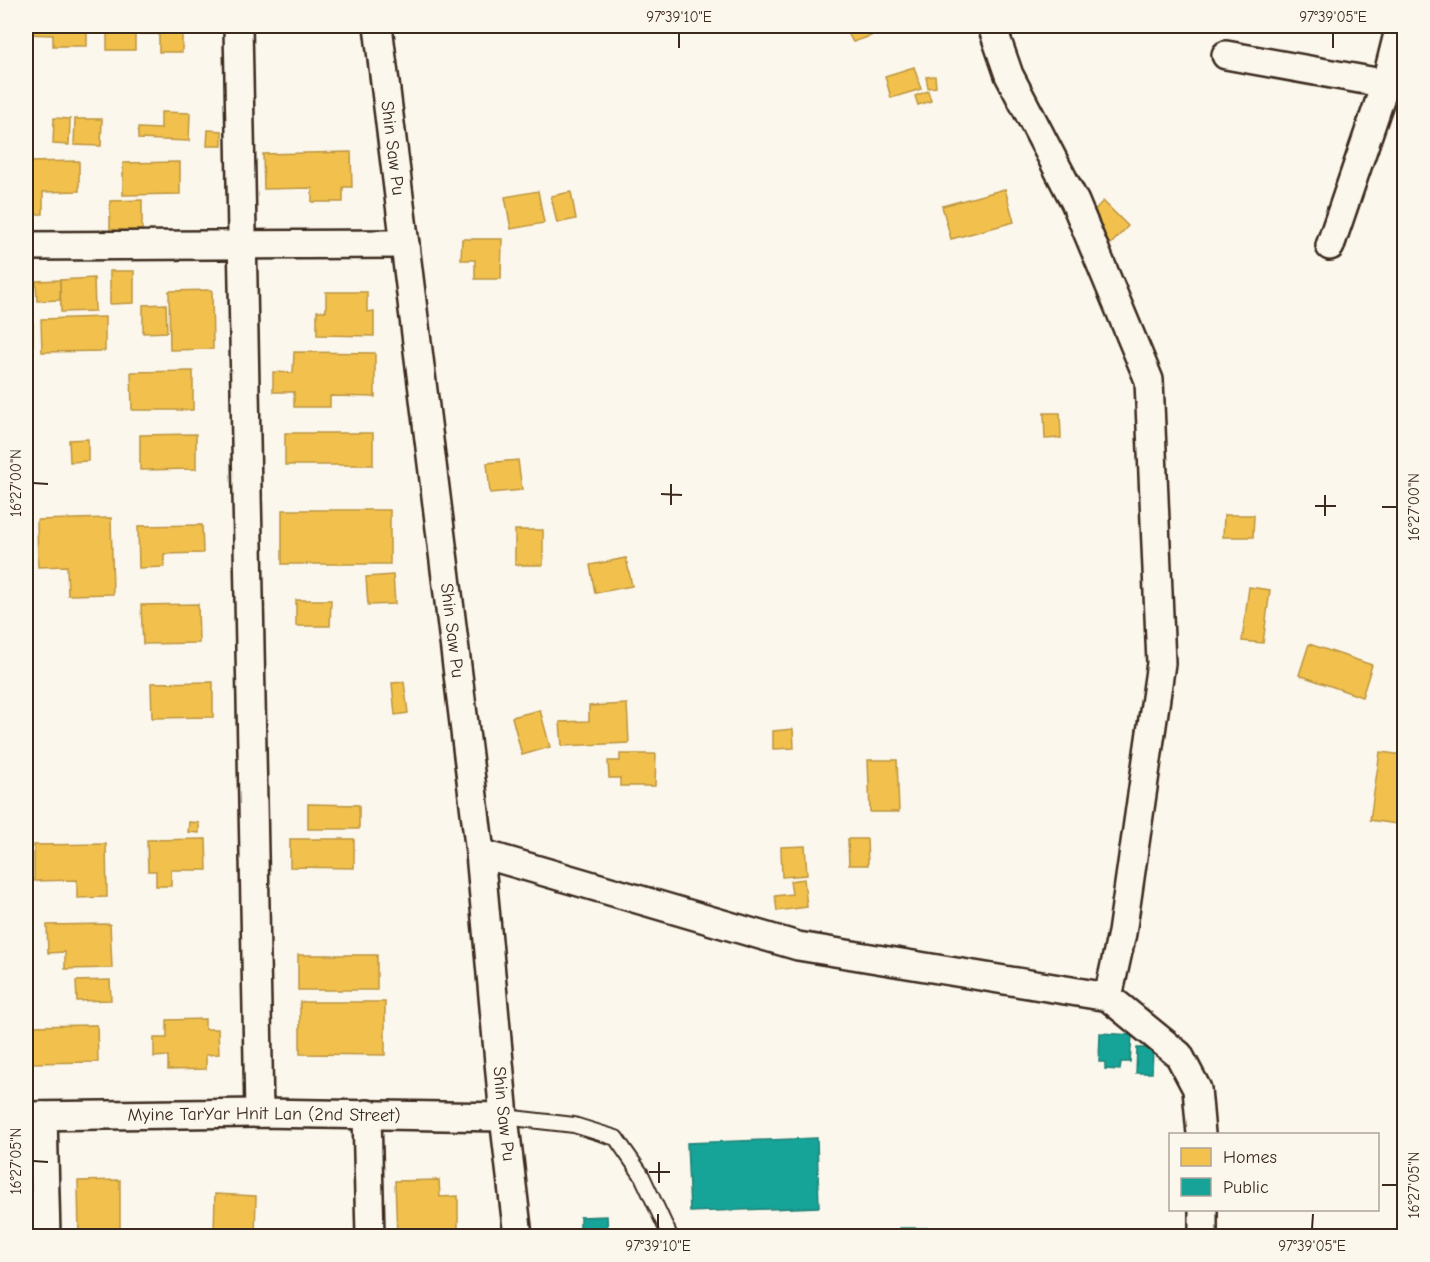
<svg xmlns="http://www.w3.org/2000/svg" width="1430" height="1262" font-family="'Comic Neue',sans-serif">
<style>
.homes{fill:#f2c14e;stroke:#bb9440;stroke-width:1.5}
.public{fill:#17a398;stroke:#227f73;stroke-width:1.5}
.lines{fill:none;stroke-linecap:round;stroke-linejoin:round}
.lane-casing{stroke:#3b2a1e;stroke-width:18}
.street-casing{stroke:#3b2a1e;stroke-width:32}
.lane{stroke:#fbf7ec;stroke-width:14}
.street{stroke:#fbf7ec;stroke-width:27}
.ticks{fill:none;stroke:#3b2a1e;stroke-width:2}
.labels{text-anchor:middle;stroke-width:6;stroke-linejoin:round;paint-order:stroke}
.street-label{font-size:18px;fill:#3b2a1e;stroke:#fbf7ec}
.neatline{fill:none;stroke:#3b2a1e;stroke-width:2}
.ticks-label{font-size:15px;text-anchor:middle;fill:#3b2a1e}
</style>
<rect width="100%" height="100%" fill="#fbf7ec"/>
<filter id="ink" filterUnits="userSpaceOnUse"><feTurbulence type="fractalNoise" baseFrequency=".0167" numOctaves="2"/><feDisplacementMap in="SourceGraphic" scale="12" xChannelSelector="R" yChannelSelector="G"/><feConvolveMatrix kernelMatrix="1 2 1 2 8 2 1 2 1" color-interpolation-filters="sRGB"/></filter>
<g filter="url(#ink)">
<g class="homes">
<polygon points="26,26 87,26 87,46 53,46 53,35 26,34"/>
<polygon points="107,26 182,26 182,52 159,52 159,34 135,34 135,50 107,50"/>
<polygon points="844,26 868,26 871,36 853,42"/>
<polygon points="914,67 921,89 891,98 885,76"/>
<polygon points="935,76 936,87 928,88 926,77"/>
<polygon points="928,91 931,101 918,105 915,96"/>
<polygon points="161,112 190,113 189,141 138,139 138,128 161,129"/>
<polygon points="54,118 70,119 69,145 53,144"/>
<polygon points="75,119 102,119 101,146 74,145"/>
<polygon points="208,130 222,131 222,146 207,146"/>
<polygon points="351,152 352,187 343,187 343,202 312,202 312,188 264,189 263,154"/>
<polygon points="79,161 79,191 43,192 43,214 26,214 26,162"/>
<polygon points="180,162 180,194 123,195 123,163"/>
<polygon points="1005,189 1014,222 951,239 942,206"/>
<polygon points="538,191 544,223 511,229 505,197"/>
<polygon points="571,192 576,219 557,223 551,196"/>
<polygon points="142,200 142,231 110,231 110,201"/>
<polygon points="1103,201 1128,226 1111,244 1085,220"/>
<polygon points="462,239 502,239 501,279 475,279 475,260 461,260"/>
<polygon points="110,271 134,271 134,303 110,304"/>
<polygon points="94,278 95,311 61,312 60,280"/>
<polygon points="60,280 60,300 37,301 36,281"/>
<polygon points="212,290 213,349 170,350 169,291"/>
<polygon points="326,292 367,292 367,312 374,311 374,336 317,335 317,311 326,311"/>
<polygon points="166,304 167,332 143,333 143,305"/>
<polygon points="105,317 105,351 42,352 41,319"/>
<rect x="26" y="323" width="7" height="22"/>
<polygon points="294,352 375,353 375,397 330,396 330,407 294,407 294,392 273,392 273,372 293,373"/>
<polygon points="193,371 193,410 132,410 131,372"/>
<polygon points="1044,413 1060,413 1061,438 1045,439"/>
<rect x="285" y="433" width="88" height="32"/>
<polygon points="196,434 196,469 140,470 140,435"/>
<polygon points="88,439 88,461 70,462 69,440"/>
<polygon points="518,460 522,490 490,493 487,463"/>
<rect x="282" y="510" width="108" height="54"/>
<polygon points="1224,515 1254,515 1253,537 1223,537"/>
<polygon points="111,518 113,594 68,595 67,566 38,567 37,520"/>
<polygon points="202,525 203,553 164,554 164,567 139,568 138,526"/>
<rect x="515" y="530" width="28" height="35"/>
<polygon points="626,558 632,586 595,593 590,565"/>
<polygon points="393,575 395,604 368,605 366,577"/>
<polygon points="1249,587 1270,590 1263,643 1242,641"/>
<polygon points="296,600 331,600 330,626 296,626"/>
<polygon points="198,604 199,643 143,644 141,605"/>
<polygon points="1309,644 1372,665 1362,697 1299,675"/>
<polygon points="213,682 213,717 152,718 151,683"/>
<polygon points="404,682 408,713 395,715 392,683"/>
<polygon points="627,704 629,743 562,746 560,722 589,721 589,706"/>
<polygon points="540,710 550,747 522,755 512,717"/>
<polygon points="793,729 794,748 773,749 773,731"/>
<polygon points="1380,752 1404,755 1403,825 1370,820"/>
<polygon points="620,754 656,754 655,786 620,786 620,778 609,778 608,761 620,761"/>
<polygon points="868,760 897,760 899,812 870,812"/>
<polygon points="308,804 359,805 359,829 308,829"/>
<polygon points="189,822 199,823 199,833 188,832"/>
<polygon points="206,839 207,870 171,870 171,886 156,886 156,871 148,871 147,840"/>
<polygon points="290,839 354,839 354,868 290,867"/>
<polygon points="848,839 867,839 868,865 849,865"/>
<polygon points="106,844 107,897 77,898 77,880 34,881 34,845"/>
<polygon points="805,846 807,875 782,877 781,847"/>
<polygon points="804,879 807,907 777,911 775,896 792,894 790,881"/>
<polygon points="110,924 112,968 65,969 65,952 48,953 47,925"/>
<rect x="298" y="955" width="79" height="35"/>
<polygon points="110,980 111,1000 77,1001 76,981"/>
<polygon points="300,1002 385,1002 385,1055 300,1054"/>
<polygon points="205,1019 205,1029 218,1029 219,1054 206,1055 206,1069 168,1070 168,1056 154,1057 154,1038 167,1038 167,1020"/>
<polygon points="97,1025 98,1062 26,1063 26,1026"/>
<polygon points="120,1180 120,1236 79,1236 78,1181"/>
<polygon points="439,1180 440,1197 458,1196 458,1230 444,1231 444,1236 397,1236 395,1181"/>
<polygon points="215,1194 256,1196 255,1236 214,1236"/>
</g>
<g class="public">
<polygon points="1100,1033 1132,1035 1130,1062 1121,1062 1120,1070 1105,1069 1105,1062 1099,1062"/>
<polygon points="1137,1048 1153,1048 1152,1073 1136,1073"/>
<polygon points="817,1138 819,1207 690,1212 687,1143"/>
<polygon points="607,1216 608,1236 580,1236 580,1217"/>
<rect x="900" y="1228" width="70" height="8"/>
</g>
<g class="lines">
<g class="lane-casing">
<polyline id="lane" points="504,1117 574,1125 616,1138 641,1174 670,1236"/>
</g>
<g class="street-casing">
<g id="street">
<polyline points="238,26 259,1113"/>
<path id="s1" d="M 378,26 L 480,853 L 504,1117 L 518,1236"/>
<polyline points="992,26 1009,75 1075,202 1149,380 1161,663 1122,933 1108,997"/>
<polyline points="1226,55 1404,87"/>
<polyline points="26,246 405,244"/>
<polyline points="1330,246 1386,82 1400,26"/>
<polyline points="480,853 798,946 1108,997 1179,1055 1197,1089 1201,1134"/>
<polyline points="367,1114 370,1236"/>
<path id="s2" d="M 26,1116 L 259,1113 L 504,1117"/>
<polyline points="43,1116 46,1236"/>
<polyline points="1203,1210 1203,1236"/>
</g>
</g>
<use href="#lane" class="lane"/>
<use href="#street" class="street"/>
</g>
</g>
<path class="ticks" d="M 679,48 L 679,33M 1333,48 L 1333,33M 33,483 L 48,484M 661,494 L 682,495M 671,505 L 671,484M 1315,506 L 1336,506M 1382,507 L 1397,507M 1325,516 L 1325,495M 33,1161 L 48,1162M 649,1172 L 670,1172M 659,1183 L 659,1162M 1382,1185 L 1397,1185M 658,1229 L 658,1214M 1312,1229 L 1313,1214"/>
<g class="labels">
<g class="street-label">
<text dy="6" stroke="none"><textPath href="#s1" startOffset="123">Shin Saw Pu</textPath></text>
<text dy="6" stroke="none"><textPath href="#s1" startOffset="609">Shin Saw Pu</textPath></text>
<text dy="6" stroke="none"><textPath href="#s1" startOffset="1095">Shin Saw Pu</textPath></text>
<text dy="6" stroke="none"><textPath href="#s2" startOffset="238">Myine TarYar Hnit Lan (2nd Street)</textPath></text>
</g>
</g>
<rect width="1430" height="1262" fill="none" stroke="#fbf7ec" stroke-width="66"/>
<rect x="1169" y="1133" width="210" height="78" fill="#fbf7ec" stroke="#aea59a" stroke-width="1.5"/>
<rect x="1181" y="1148" width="30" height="18" fill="#f2c14e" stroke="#aea59a" stroke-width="1.5"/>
<text x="1223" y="1163" font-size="18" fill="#3b2a1e">Homes</text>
<rect x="1181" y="1178" width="30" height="18" fill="#17a398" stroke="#aea59a" stroke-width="1.5"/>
<text x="1223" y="1193" font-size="18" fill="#3b2a1e">Public</text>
<rect x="33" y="33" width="1364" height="1196" class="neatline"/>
<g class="ticks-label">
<text x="679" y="22">97°39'10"E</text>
<text x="1333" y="22">97°39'05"E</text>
<text transform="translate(16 483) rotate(-90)" y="5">16°27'00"N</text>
<text transform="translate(1414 507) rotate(-90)" y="5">16°27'00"N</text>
<text transform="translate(16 1161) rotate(-90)" y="5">16°27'05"N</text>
<text transform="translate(1414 1185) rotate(-90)" y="5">16°27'05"N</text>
<text x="658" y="1251">97°39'10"E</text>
<text x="1312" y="1251">97°39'05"E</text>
</g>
</svg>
